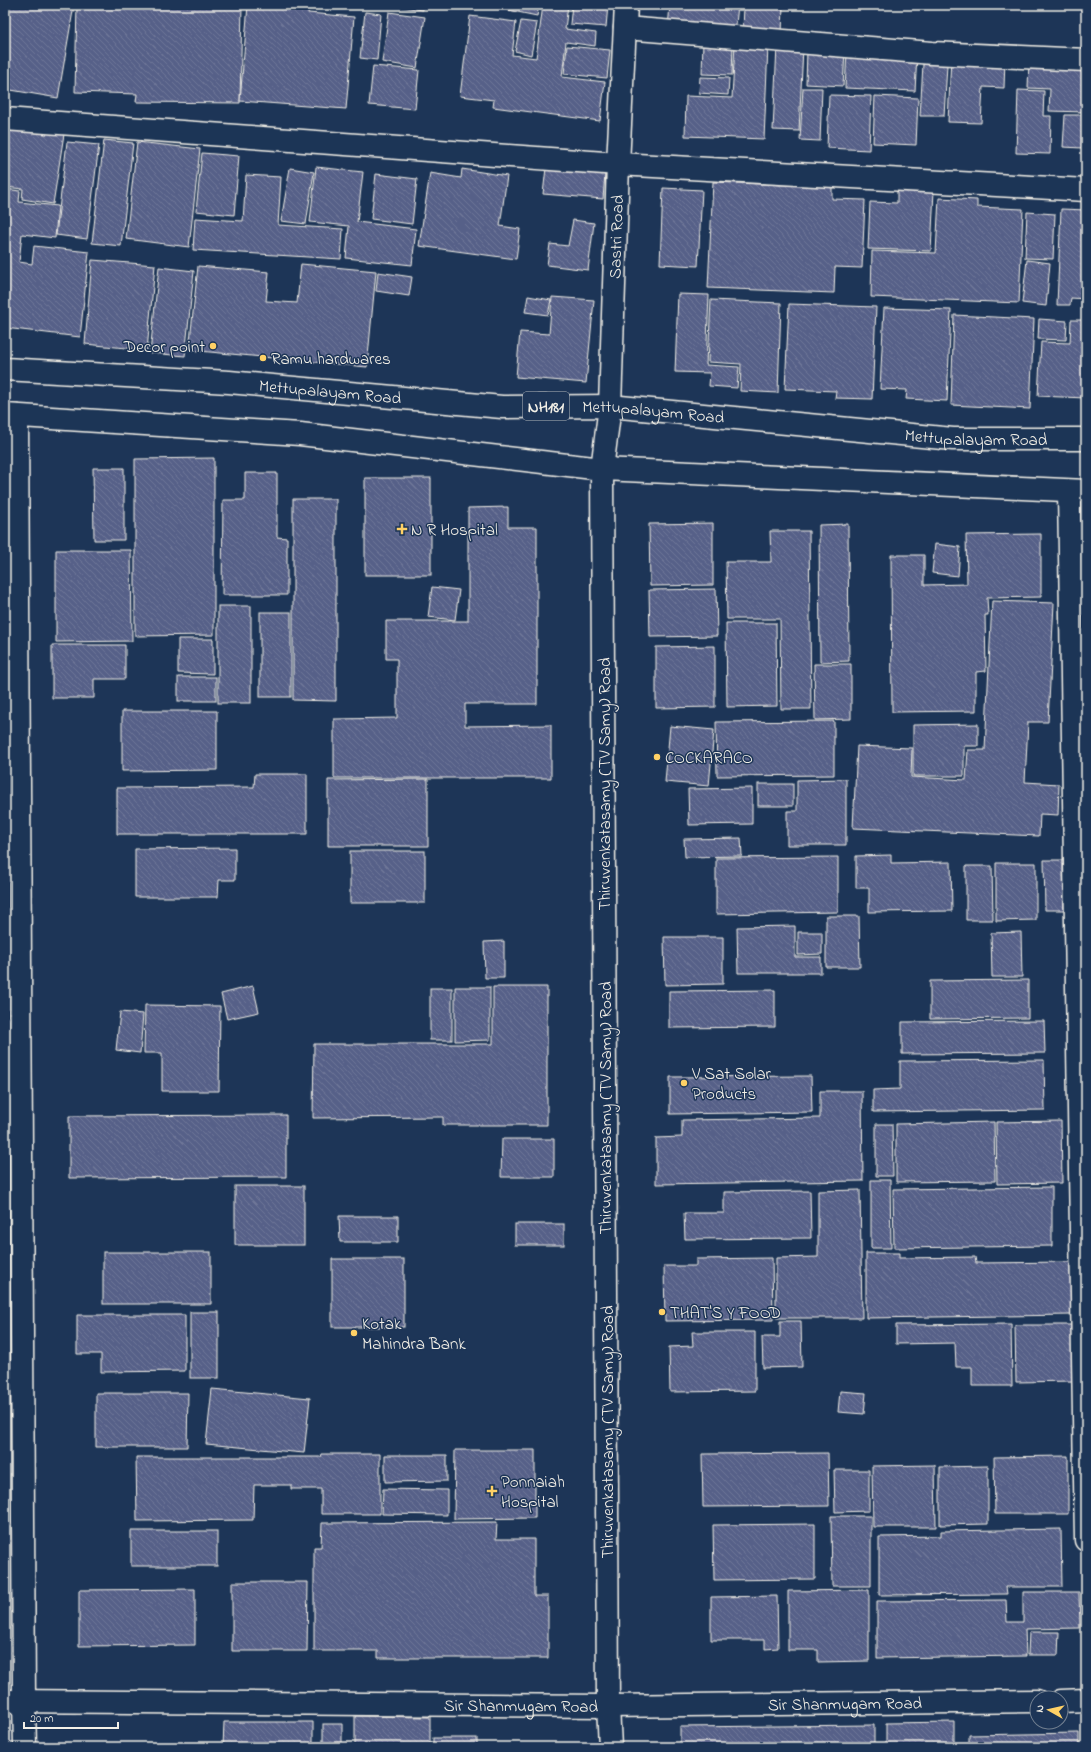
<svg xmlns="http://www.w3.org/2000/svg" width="1091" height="1752" font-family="'Indie Flower',sans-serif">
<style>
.building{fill:url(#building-back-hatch);stroke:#f4f1e8}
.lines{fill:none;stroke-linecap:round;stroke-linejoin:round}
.street-casing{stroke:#f4f1e8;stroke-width:25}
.secondary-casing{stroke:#f4f1e8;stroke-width:25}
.highway-casing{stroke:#f4f1e8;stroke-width:25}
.street{stroke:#1d3557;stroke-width:22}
.secondary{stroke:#1d3557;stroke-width:22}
.highway{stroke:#1d3557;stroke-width:22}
.poi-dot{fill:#ffd166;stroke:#1d3557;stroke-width:1.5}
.labels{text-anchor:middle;stroke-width:3;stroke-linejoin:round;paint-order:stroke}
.shield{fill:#1d3557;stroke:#b4b9bc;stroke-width:1}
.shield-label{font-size:16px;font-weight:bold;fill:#f4f1e8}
.street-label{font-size:17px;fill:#f4f1e8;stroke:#1d3557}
.poi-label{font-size:17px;fill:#f4f1e8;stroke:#1d3557;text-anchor:start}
</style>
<defs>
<pattern id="building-back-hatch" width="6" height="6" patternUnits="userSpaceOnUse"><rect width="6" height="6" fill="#576188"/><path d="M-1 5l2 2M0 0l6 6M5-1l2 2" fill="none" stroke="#707899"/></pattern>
</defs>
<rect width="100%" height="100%" fill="#1d3557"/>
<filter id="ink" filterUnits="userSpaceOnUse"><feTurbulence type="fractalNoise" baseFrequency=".025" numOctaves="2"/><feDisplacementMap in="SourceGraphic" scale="8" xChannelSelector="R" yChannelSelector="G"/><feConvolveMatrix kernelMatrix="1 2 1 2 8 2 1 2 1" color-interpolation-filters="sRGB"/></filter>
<g filter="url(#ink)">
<g class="building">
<polygon points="5,5 74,5 58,98 5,89"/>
<polygon points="77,5 242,5 240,103 136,102 137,94 75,92"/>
<polygon points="248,5 309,7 308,13 354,17 346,109 240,101"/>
<polygon points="389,5 423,5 423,10"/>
<polygon points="509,5 539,5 537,16 508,10"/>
<polygon points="543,5 568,5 565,29 596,33 595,46 566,42 562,77 605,82 600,121 493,107 494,100 460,96 470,16 516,22 512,55 536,58"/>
<polygon points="572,5 608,5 606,27 570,24"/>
<polygon points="670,5 738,5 735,34 668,28"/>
<polygon points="744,5 783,5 782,34 743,32"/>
<polygon points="365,12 381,14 377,60 360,58"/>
<polygon points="389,12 425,17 417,68 382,62"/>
<polygon points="521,21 537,23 531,55 515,51"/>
<polygon points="703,41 733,43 732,75 702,74"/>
<polygon points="735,44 768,46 764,139 685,136 686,96 732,98"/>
<polygon points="567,46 610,50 607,78 564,74"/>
<polygon points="777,46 803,47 799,131 773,130"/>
<polygon points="807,50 845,51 843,86 806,84"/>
<polygon points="847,52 917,55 915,91 845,88"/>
<polygon points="951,57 1005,59 1004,88 983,87 981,123 948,122"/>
<polygon points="1029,61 1086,63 1086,112 1049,111 1050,89 1028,88"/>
<polygon points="923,64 947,65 944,116 920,116"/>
<polygon points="373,66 419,70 415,109 369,105"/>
<polygon points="700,77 729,78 728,95 699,93"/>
<polygon points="803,88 822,88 820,141 800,140"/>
<polygon points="1018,90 1044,91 1043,116 1051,116 1050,154 1016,153"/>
<polygon points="829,95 871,96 869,150 827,148"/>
<polygon points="875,96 918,98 916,145 873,143"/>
<polygon points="1065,115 1084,115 1082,148 1063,147"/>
<polygon points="5,124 64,134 53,204 22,199 23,189 5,187"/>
<polygon points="104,140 133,143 121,246 92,243"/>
<polygon points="67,142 99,145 87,239 56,235"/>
<polygon points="137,142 200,149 189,247 126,239"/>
<polygon points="202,153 239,156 234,215 196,211"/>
<polygon points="316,167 363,172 357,222 416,229 412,265 346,258 349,226 310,222"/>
<polygon points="290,168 314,172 306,224 281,221"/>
<polygon points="546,168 605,173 603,199 543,194"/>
<polygon points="462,169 507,176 500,226 520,229 516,259 419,246 430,173 461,178"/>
<polygon points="376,174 417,179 412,224 371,219"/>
<polygon points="246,175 281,177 278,225 343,229 341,259 193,250 195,218 243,221"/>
<polygon points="713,182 832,187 832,199 865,200 862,268 835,267 834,293 708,288"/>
<polygon points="663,188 702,190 698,266 660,264"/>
<polygon points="5,189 20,191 19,202 58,206 55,238 22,234 19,262 32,264 34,246 89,252 80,337 5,328"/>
<polygon points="897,189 934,190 931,251 868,249 870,202 897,203"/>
<polygon points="939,198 977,200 977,207 1023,209 1019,303 871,297 872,251 936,253"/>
<polygon points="1061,209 1086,210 1086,299 1071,298 1070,305 1057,305"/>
<polygon points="1027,212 1055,214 1053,259 1025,258"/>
<polygon points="573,220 594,223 588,270 547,265 550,244 568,246"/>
<polygon points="92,260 155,265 147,350 85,344"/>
<polygon points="1027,260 1050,263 1046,306 1022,303"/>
<polygon points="301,264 376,271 367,367 189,350 198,266 269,272 266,301 297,303"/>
<polygon points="159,267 194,271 185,356 150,353"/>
<polygon points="378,272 412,277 409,296 376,291"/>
<polygon points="678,294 709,295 706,365 739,367 737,388 709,386 710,373 675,372"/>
<polygon points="528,296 551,300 548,315 525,312"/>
<polygon points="552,297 594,300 586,383 516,377 520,332 549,334"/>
<polygon points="711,300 781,303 778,393 740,391 741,364 708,362"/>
<polygon points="789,304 876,307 872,399 835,398 836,391 785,389"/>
<polygon points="884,308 951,310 947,401 906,399 907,390 880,389"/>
<polygon points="954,315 1034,319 1030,409 951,405"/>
<polygon points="1039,319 1067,321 1066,340 1038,339"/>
<polygon points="1071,320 1086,320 1086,398 1038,396 1041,342 1070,343"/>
<polygon points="214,458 214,635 135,636 135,459"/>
<polygon points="93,468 124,468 124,540 94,540"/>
<polygon points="245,473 277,473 277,537 287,538 287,595 222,595 223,500 245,500"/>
<rect x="365" y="478" width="66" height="97"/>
<polygon points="293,499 336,499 336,701 293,700"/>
<polygon points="508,507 508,527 537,527 537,704 465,704 465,726 551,725 551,778 334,778 334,719 397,718 397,659 386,659 386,621 468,621 468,508"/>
<polygon points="713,523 713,585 650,586 649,524"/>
<polygon points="848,524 849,661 820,662 819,525"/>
<polygon points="770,531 809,531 811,709 781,709 780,619 727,619 726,562 771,562"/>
<polygon points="1041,534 1041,597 987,598 988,615 985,615 986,671 976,672 976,711 892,712 891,555 924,555 924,585 967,584 966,535"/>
<polygon points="935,544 960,547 958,576 932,573"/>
<polygon points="56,550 131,550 132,641 56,642"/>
<polygon points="432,587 459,590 455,620 428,617"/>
<polygon points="716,589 717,636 650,637 649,590"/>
<polygon points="992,601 1054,603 1048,722 1028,722 1025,782 1059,784 1058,815 1040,814 1039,836 853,828 857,746 912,748 911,777 966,780 968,750 985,750"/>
<rect x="218" y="606" width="33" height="97"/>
<rect x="260" y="612" width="31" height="85"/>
<polygon points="726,623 776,623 777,706 727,707"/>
<polygon points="178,639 213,639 213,674 178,673"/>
<polygon points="52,645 125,645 125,679 94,679 94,698 52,698"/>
<polygon points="715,646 715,707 656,708 656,647"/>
<polygon points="814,664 851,664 851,719 815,720"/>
<rect x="178" y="677" width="38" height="24"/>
<polygon points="122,711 217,711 217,770 122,771"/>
<polygon points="834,721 834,775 717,776 716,722"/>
<polygon points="978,724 978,746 964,746 964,776 913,776 913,725"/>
<polygon points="670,726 714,730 709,786 665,782"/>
<polygon points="255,774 307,774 307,834 117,834 117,788 254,787"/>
<polygon points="428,779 428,846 328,846 328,780"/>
<polygon points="846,779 846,845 787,845 787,811 797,811 797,780"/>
<rect x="758" y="784" width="35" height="22"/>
<polygon points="752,788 752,824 689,825 688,789"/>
<polygon points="741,838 742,856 685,857 684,839"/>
<polygon points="235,848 235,880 219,880 218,897 135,897 135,849"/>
<rect x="350" y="851" width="75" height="52"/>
<polygon points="891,855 891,863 951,862 952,911 869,912 869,888 856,888 856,856"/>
<polygon points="838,857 838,912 716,914 716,858"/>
<polygon points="1044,860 1063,860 1064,910 1045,910"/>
<polygon points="996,863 1036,863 1036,920 996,921"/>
<polygon points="966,866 992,866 993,920 966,920"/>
<polygon points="826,916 859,916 860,967 826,967"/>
<polygon points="795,926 795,957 821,957 821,973 738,973 737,927"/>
<polygon points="798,932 822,932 822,954 798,955"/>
<polygon points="1021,932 1022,977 992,977 991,933"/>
<polygon points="664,937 723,937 723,984 665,985"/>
<polygon points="504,941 504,978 485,978 484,942"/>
<polygon points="1028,980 1028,1018 930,1019 930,981"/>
<polygon points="253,986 259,1012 227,1019 221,994"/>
<polygon points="455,987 490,987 490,1040 455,1041"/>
<polygon points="493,987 547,987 547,1125 443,1125 443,1117 313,1118 314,1044 493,1044"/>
<rect x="430" y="988" width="22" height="52"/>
<polygon points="775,990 775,1027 669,1028 669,991"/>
<polygon points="145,1005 220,1006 219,1091 162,1091 162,1053 144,1053"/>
<polygon points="120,1012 143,1014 140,1053 116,1050"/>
<polygon points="1044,1021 1045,1053 902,1054 902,1022"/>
<polygon points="1044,1060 1045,1110 873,1112 873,1090 900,1089 900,1061"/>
<polygon points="811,1076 812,1112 670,1114 670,1077"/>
<polygon points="820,1091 862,1091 863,1181 656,1184 656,1138 682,1137 682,1120 820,1118"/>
<polygon points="286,1115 286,1177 69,1178 69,1116"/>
<polygon points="1061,1121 1062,1183 997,1184 996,1122"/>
<polygon points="994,1122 995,1181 896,1182 896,1124"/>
<polygon points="876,1124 892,1124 893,1176 876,1176"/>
<polygon points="502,1139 554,1139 554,1177 501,1177"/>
<polygon points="871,1180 890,1180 891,1248 871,1248"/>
<rect x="235" y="1186" width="69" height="59"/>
<polygon points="1052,1187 1052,1246 894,1248 893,1189"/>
<polygon points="860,1190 862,1318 776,1318 776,1258 818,1257 818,1191"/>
<polygon points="810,1191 811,1238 685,1239 684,1213 724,1213 724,1192"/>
<polygon points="339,1216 398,1216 398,1242 340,1242"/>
<rect x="515" y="1224" width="49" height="21"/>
<rect x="103" y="1252" width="108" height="52"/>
<polygon points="866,1253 899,1253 899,1258 975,1257 976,1263 1072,1262 1072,1315 866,1318"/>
<polygon points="772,1258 773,1320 665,1321 664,1266 696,1266 696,1259"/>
<rect x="332" y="1259" width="72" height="68"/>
<rect x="190" y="1312" width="29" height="66"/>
<polygon points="77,1315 185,1315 185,1371 101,1372 101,1354 77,1354"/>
<polygon points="780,1321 801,1321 802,1367 763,1368 762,1337 780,1337"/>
<polygon points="1011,1324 1012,1386 972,1386 972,1367 956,1367 955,1343 896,1344 896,1325"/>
<polygon points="1015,1325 1074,1325 1074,1381 1016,1382"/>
<polygon points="692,1332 755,1332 755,1391 670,1392 669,1347 693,1346"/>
<polygon points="212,1389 310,1398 304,1453 206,1444"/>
<polygon points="840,1391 866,1393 864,1414 838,1412"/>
<polygon points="96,1393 188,1393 187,1447 96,1447"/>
<polygon points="455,1450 535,1450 535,1518 454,1519"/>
<polygon points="828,1453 829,1506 703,1507 702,1454"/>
<polygon points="322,1454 380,1454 380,1514 321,1514 321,1489 291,1489 291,1485 254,1485 253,1520 137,1521 136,1457 321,1457"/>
<polygon points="385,1455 447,1455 447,1481 385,1482"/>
<polygon points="1068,1456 1068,1514 995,1514 994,1457"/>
<polygon points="935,1465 936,1527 873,1527 872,1466"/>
<polygon points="988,1466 988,1524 940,1525 940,1467"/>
<polygon points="834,1470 869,1470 869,1511 835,1512"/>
<polygon points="383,1489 447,1490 447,1515 382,1514"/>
<polygon points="831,1516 871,1516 871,1586 832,1586"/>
<polygon points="497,1522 496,1539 534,1539 534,1596 548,1596 548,1658 378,1658 378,1651 314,1651 314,1547 321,1547 322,1523"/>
<polygon points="815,1524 815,1579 714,1580 713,1525"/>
<polygon points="1061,1529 1062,1587 1006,1587 1007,1594 879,1595 879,1537 941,1536 941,1531"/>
<rect x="131" y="1531" width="86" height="35"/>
<polygon points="232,1582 308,1582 307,1651 232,1651"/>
<polygon points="195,1589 195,1645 79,1646 79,1590"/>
<polygon points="869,1590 869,1661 818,1662 818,1650 788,1650 788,1591"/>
<polygon points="1023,1592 1079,1592 1080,1628 1025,1629 1026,1656 877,1658 877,1601 1006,1600 1007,1622 1023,1622"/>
<polygon points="777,1596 778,1648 765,1649 765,1640 711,1640 711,1597"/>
<polygon points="1029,1632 1059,1632 1058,1655 1028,1655"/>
<polygon points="355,1716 430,1717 430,1747 355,1747"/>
<polygon points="224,1722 313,1722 313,1747 223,1747"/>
<polygon points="954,1722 954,1747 886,1747 886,1723"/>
<rect x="323" y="1724" width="19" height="23"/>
<polygon points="874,1725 874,1747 680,1747 680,1727"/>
<polygon points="1079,1733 1079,1747 969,1747 969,1735"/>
<rect x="433" y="1738" width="44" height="9"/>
</g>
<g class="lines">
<g class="street-casing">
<g id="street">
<polyline points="625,28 932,53 1086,60"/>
<polyline points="5,119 618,164 1086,190"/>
<polyline points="17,416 24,1702 25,1747"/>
<polyline points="1069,491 1086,1540"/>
<path id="s1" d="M 5,1701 L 608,1706 L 1037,1701"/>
<polyline points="1061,1701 1086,1700"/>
</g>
</g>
<g class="secondary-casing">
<g id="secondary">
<path id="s2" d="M 610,1747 L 608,1706 L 602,469 L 610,406 L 618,164 L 626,5"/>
</g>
</g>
<g class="highway-casing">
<g id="highway">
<path id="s3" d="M 5,369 L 229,382 L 502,407 L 610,406 L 953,439 L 1086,439"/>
<polyline points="5,415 300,434 602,469 1086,491"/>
</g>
</g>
<use href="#street" class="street"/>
<use href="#secondary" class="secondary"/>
<use href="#highway" class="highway"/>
</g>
</g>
<g class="poi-dot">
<circle cx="213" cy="346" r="4"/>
<circle cx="263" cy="358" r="4"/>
<path d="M400 523h4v4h4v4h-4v4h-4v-4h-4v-4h4z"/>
<circle cx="657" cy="757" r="4"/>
<circle cx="684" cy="1083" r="4"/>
<circle cx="662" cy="1312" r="4"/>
<circle cx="354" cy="1333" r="4"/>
<path d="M490 1485h4v4h4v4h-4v4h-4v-4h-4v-4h4z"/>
</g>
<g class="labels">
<rect class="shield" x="523" y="392" width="46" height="28" rx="3"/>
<g class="shield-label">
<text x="546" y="412">NH181</text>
</g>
<g class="street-label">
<text dy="6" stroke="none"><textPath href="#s2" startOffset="1511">Sastri Road</textPath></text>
<text dy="6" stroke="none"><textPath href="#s3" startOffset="326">Mettupalayam Road</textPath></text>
<text dy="6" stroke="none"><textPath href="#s3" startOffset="650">Mettupalayam Road</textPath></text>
<text dy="6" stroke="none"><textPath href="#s3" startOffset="974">Mettupalayam Road</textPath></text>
<text transform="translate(604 784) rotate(-90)" y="6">Thiruvenkatasamy (TV Samy) Road</text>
<text transform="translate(605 1108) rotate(-90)" y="6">Thiruvenkatasamy (TV Samy) Road</text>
<text transform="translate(607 1432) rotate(-90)" y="6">Thiruvenkatasamy (TV Samy) Road</text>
<text dy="6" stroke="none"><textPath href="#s1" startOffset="840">Sir Shanmugam Road</textPath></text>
<text dy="6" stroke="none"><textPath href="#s1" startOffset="516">Sir Shanmugam Road</textPath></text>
</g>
<g class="poi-label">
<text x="205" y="352" text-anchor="end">Decor point</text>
<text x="271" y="364">Ramu hardwares</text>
<text x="411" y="535">N R Hospital</text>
<text x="665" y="763">COCKARACO</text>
<text x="692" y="1079">V Sat Solar<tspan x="692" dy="20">Products</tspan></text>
<text x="670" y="1318">THAT'S Y FOOD</text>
<text x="362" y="1329">Kotak<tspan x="362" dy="20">Mahindra Bank</tspan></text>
<text x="501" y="1487">Ponnaiah<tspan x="501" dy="20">Hospital</tspan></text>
</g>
</g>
<rect width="1091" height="1752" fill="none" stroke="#1d3557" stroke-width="20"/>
<rect x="10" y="10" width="1071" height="1732" fill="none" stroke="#f4f1e8" stroke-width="1.5" filter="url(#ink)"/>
<g transform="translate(1049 1710) rotate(278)"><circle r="19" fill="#1d3557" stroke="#738091"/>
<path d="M0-3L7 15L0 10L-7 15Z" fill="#ffd166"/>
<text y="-6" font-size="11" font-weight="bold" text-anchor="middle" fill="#f4f1e8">N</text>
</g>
<path d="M24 1722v6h94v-6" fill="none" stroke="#f4f1e8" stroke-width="2"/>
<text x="30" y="1722" font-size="12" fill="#f4f1e8" stroke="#1d3557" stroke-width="3" paint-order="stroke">20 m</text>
</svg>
